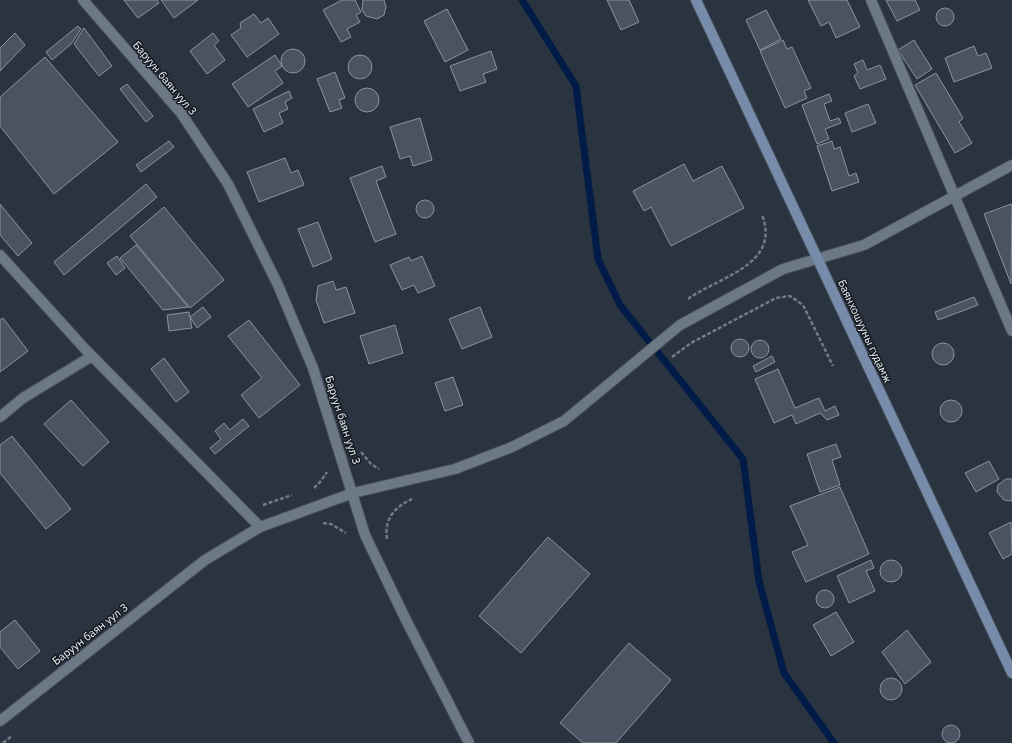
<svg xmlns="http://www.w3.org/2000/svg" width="1012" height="743" font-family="'IBM Plex Sans',sans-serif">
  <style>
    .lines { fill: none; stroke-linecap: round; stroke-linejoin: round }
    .stream { stroke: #001b47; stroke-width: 7 }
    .building { fill: #495361; stroke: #8994a3 }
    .street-casing { stroke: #464e59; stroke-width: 12 }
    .secondary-casing { stroke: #464e59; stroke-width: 12 }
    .path { stroke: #727a85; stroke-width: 2.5; stroke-dasharray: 4 2; stroke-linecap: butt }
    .street { stroke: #6d7887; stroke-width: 10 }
    .secondary { stroke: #778caa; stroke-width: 10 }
    .labels { text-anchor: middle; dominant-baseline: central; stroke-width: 3; stroke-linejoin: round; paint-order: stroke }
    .street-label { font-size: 11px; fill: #ecf3fb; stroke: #161a20 }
  </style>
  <rect width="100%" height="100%" fill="#2a3340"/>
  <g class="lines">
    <!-- stream -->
    <path class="stream" d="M522,0L576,86L598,259L620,305L743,459L759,581L784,673L834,743"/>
  </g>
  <!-- building -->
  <path class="building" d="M124,0H157L159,3L138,18Z
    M161,0H198L174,18Z
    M342,0H355L361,12L356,15L360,22L347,29L351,37L341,42L323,10Z
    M363,0H384L386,7L384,15L377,19L366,16L362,10Z
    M607,0H629L639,22L621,30Z
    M808,0H847L860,27L836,38L829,22L821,26Z
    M886,0H915L920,10L897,21Z
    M936 17a9 9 0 1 1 18 0a9 9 0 1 1-18 0Z
    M447,9L468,50L445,62L424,21Z
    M766,10L781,39L760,50L746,20Z
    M254,14L261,23L268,18L279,34L247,57L231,35L241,28L240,23Z
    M78,26L81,29L71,44L52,60L46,52Z
    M84,28L112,66L99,76L74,44Z
    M15,33L25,45L0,71V48Z
    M213,33L219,41L214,45L225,60L207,74L190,51Z
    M783,40L787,49L792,47L811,88L804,91L807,98L785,108L760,51Z
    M914,40L932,69L917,79L898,50Z
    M974,46L978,56L986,53L992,68L954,82L945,58Z
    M281 61a12 12 0 1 1 24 0a12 12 0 1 1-24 0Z
    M491,51L497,69L483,74L486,82L460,91L450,66Z
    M348 67a12 12 0 1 1 24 0a12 12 0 1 1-24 0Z
    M275,55L282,66L275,71L283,83L248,107L232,84Z
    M45,57L118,142L54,194L0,126V97Z
    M863,60L867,70L880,65L886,79L860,89L854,76L858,73L854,64Z
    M335,72L345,98L339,100L342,108L330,112L317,79Z
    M936,73L963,118L959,122L972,143L955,153L915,85Z
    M127,84L153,116L146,122L120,89Z
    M355 100a12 12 0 1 1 24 0a12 12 0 1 1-24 0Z
    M289,91L292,98L285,102L288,109L279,113L283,123L264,132L253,109Z
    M829,94L832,101L824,104L830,121L839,118L841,123L825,129L829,139L817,144L802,105Z
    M868,104L876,123L852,132L845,113Z
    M420,118L432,160L413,166L410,156L400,159L390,127Z
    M169,141L174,147L141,172L136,165Z
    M832,141L834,149L840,147L849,176L856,173L859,182L832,191L817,146Z
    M285,158L291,173L298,170L304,185L259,202L247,172Z
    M684,164L693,181L722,166L744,208L671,246L651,207L644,211L633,191Z
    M382,166L386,177L376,181L396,234L375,242L350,178Z
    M146,184L157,197L64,275L54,262Z
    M416 209a9 9 0 1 1 18 0a9 9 0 1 1-18 0Z
    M0,204L32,243L18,256L0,235Z
    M1011,204L1012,207L1011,284L984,214Z
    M164,207L224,280L190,308L130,236Z
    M318,222L332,259L313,267L298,229Z
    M136,245L188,307L163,310L120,258Z
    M117,256L125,268L116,275L107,263Z
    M422,256L435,286L418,293L414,285L402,290L390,265L409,257L411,261Z
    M333,281L336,290L346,287L355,313L324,323L316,300L318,286Z
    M974,297L978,305L938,320L935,312Z
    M203,307L211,317L197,328L190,317Z
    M480,307L492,337L462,349L449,319Z
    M189,312L192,328L169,331L167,315Z
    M3,318L28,351L0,372V320Z
    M249,320L300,385L259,418L241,395L262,378L228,336Z
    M395,325L403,353L369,364L360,336Z
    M731 348a9 9 0 1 1 18 0a9 9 0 1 1-18 0Z
    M751 349a9 9 0 1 1 18 0a9 9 0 1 1-18 0Z
    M932 354a11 11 0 1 1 22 0a11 11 0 1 1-22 0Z
    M772,356L775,362L756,372L753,366Z
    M164,358L189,392L176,402L151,369Z
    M778,369L795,408L819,398L825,411L835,406L839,415L827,420L820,413L796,424L792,415L774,423L755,379Z
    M453,377L463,405L445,411L435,383Z
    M71,400L109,442L83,466L44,424Z
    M940 411a11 11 0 1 1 22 0a11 11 0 1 1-22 0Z
    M243,419L249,426L215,454L210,448L221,439L215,431L224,423L230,430Z
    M12,436L71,509L46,529L0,473V445Z
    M836,444L841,457L832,460L840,485L820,492L807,454Z
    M989,461L999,479L976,492L965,473Z
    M1006,479H1012V501L1004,500L997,492L998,485Z
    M840,487L869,554L806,582L792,552L808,545L790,506Z
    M1011,522L1012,554L1003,559L989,533Z
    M548,537L590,574L521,653L479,616Z
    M880 571a11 11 0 1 1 22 0a11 11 0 1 1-22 0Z
    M871,560L874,568L866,571L875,591L849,603L837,576Z
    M816 599a9 9 0 1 1 18 0a9 9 0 1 1-18 0Z
    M836,612L854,642L831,656L813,625Z
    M15,620L40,651L18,669L0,647V632Z
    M907,630L931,662L905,684L882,652Z
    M629,643L671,680L616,743H583L560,723Z
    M880 689a11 11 0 1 1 22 0a11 11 0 1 1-22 0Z
    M942 734a9 9 0 1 1 18 0a9 9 0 1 1-18 0Z"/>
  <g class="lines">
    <!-- street casing -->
    <g class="street-casing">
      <path id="street" d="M83,0L181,113L228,184L278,285L313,368L365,535L406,620L469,743
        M871,0L1012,331
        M0,255L85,349L260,527
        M0,417L23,398L92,356
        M0,721L205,560L260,527L353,493L455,469L512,447L564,421L680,325L783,269L864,245L1012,165"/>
    </g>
    <!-- secondary casing -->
    <g class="secondary-casing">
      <path id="secondary" d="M696,0L1012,673"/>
    </g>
    <!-- path -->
    <path class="path" d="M688,299C720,276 781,265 762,215
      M672,357L691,343L776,298L790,296L803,305L833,366
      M361,452L371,464L379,469
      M314,488L320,482L327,472
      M263,505L292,495
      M323,523L331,524L346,533
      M387,539C384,518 395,507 412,499
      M3,743L12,736"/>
    <!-- street -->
    <use href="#street" class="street"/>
    <!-- secondary -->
    <use href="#secondary" class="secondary"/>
  </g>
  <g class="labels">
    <!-- street labels -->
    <g class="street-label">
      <text transform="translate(165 78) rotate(50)">Баруун баян уул 3</text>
      <text transform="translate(865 331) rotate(65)">Баянхошууны гудамж</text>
      <text transform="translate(343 420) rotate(72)">Баруун баян уул 3</text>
      <text transform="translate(90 634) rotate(-38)">Баруун баян уул 3</text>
    </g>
  </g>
</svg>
